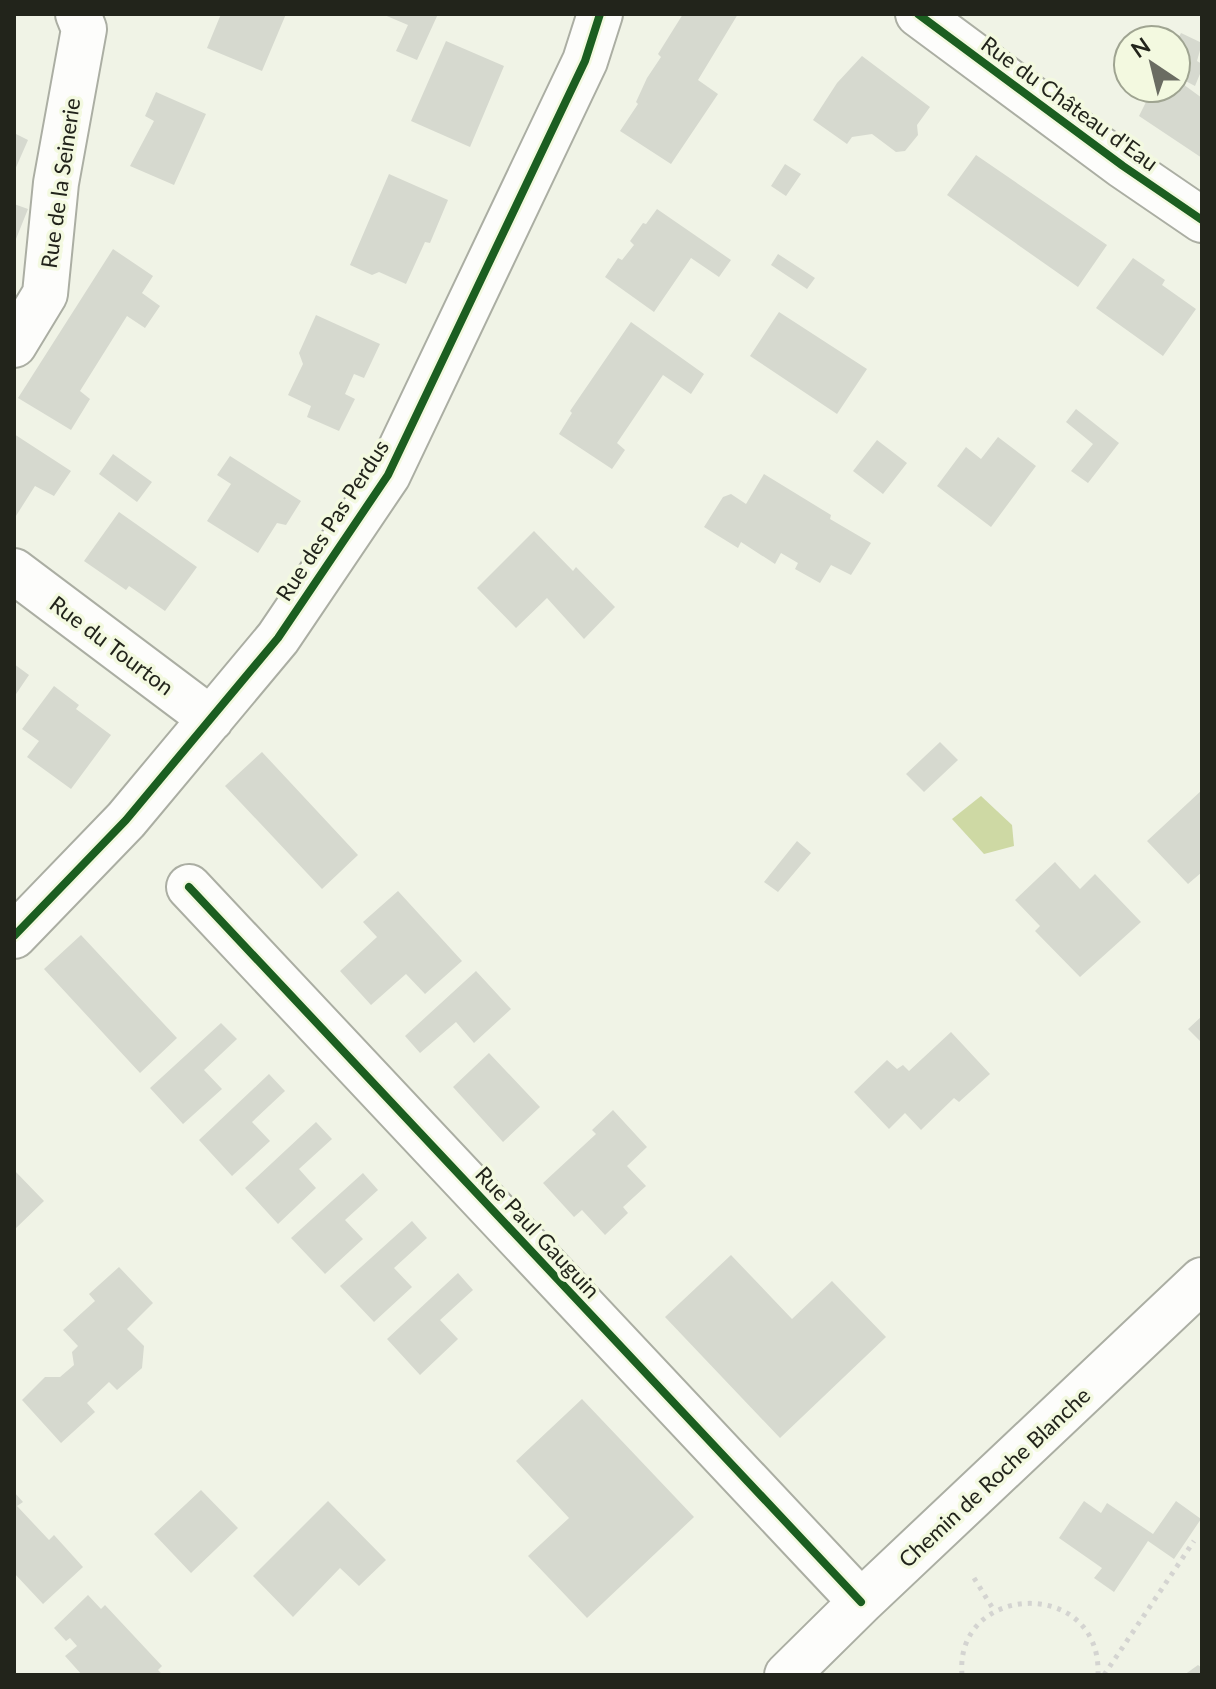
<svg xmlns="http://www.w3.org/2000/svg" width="1216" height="1689" font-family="Lato,sans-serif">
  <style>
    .water { fill: #ced9a4 }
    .building { fill: #d6d9cf }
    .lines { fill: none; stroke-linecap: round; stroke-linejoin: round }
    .minor-casing { stroke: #abaea3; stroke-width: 48 }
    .path { stroke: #d4d4d1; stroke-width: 5; stroke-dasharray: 4 6; stroke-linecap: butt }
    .minor { stroke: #fdfdfb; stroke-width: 44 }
    .cycleway-casing { stroke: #f3f9e0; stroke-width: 13 }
    .cycleway { stroke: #1b5e20; stroke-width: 8 }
    .labels { text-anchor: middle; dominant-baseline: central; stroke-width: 7; stroke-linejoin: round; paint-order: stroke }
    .street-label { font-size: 22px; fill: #22241b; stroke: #f3f9e0 }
  </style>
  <rect width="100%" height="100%" fill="#f0f3e6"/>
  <!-- water -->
  <path class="water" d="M981,796L1012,825L1014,846L984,854L952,819Z"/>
  <!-- building -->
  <path class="building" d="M221,14H286L262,71L207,48Z
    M382,14H438L417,60L396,51L408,25Z
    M683,14H738L698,80L718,94L671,164L620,131L638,104L636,102L647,78L661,57L658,54Z
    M1181,33L1202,43L1197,61L1202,64V69L1195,86L1176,76V43Z
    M446,41L504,66L470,147L411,121Z
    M862,56L930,107L917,125L918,135L905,151L896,152L872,134L852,137L847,144L813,120L837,83Z
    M1176,79L1202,98V158L1139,116L1153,88H1176Z
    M156,92L206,114L174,185L130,166L154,121L145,116Z
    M14,133L28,140L14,172Z
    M976,155L1107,245L1078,287L947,195Z
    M785,164L801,174L786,196L771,186Z
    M389,174L448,200L430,243L425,242L406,284L379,272L372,275L350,265Z
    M14,204L28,209L14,244Z
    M657,209L731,260L719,277L691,258L654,312L605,277L618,258L622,260L634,245L630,241L643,223L646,224Z
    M113,249L153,276L142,293L160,306L145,328L127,316L80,391L90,399L71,430L18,398Z
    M778,254L815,278L807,289L771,265Z
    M1133,258L1165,280L1162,285L1196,309L1163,356L1096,308Z
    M779,312L867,369L837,414L750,356Z
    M316,315L380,344L364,378L354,374L345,394L355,399L339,431L307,417L311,406L288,395L303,364L299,353Z
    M631,322L704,374L691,394L663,375L617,443L625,450L612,469L559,434L572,413L570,411Z
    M1076,409L1119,443L1088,483L1071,471L1093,444L1066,422Z
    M14,434L71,471L54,496L35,486L14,519Z
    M998,437L1036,466L991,527L937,486L966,447L981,459Z
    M877,440L907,463L883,494L853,471Z
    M113,454L152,482L137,502L99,474Z
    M230,456L301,501L286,525L277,523L258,553L207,521L231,484L217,475Z
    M764,474L831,515L830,519L871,543L851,575L831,565L820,583L795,569L798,563L781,553L775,564L741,542L738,548L704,527L723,497L731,494L746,504Z
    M119,512L197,567L165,611L129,586L126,590L84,561Z
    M534,531L573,571L576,567L615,607L584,639L547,598L516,628L477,588Z
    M14,664L29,675L14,697Z
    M54,686L79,705L76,709L111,735L71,789L27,757L39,741L22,729Z
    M940,742L958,760L924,792L906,774Z
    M262,752L358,855L322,889L225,786Z
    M1202,790V872L1188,884L1147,841Z
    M797,841L811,853L778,892L764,882Z
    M1055,862L1080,889L1095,874L1141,922L1080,977L1035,931L1040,926L1015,900Z
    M398,891L462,961L425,994L406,974L371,1005L340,971L377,937L363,922Z
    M81,935L177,1038L140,1073L44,969Z
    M476,971L511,1009L474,1043L456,1022L420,1053L405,1036Z
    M1202,1016V1043L1188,1029Z
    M221,1023L237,1039L204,1070L222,1089L183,1124L150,1088Z
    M951,1032L990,1074L959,1102L954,1098L921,1130L905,1113L889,1129L854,1092L887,1060L897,1069L903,1065L909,1071Z
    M489,1053L540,1107L503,1142L453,1087Z
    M269,1074L285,1091L252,1122L270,1141L232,1176L199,1140Z
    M613,1110L647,1147L627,1166L646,1186L623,1207L628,1213L605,1235L582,1210L574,1217L543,1183L596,1134L592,1130Z
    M316,1122L332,1139L299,1169L316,1188L278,1224L245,1188Z
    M14,1170L44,1201L14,1230Z
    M363,1173L378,1190L345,1220L363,1239L325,1274L291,1238Z
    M412,1221L427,1238L394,1268L412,1287L374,1322L340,1286Z
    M731,1255L792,1319L832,1281L886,1337L780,1438L665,1317Z
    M119,1267L153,1303L127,1329L144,1346L142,1368L117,1390L109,1382L87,1403L95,1412L61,1443L22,1400L45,1377H60L74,1365L72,1352L78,1346L63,1330L95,1301L89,1294Z
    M458,1273L473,1290L440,1320L458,1339L420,1375L387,1339Z
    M582,1399L694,1517L587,1618L528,1556L569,1518L516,1461Z
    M201,1490L238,1528L191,1573L154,1534Z
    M14,1492L23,1502L17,1506L49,1540L54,1535L83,1567L43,1604L14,1573Z
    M328,1501L386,1560L359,1586L340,1568L293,1617L253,1576Z
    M1084,1501L1101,1513L1107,1503L1153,1534L1176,1501L1201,1519L1174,1559L1148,1541L1114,1592L1094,1578L1102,1568L1059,1538Z
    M88,1595L101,1609L105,1605L162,1666L158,1670L163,1675H82L65,1656L77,1646L70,1638L66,1641L54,1628Z
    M1198,1665L1202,1668V1675H1184Z"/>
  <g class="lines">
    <!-- minor casing -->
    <g class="minor-casing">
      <path id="minor" d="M918,14L1123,166L1202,220
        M14,345L45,294L56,183L84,29L78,14
        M14,571L211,719
        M189,887L861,1602
        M14,936L126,820L278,638L388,475L585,61L600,14
        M787,1675L861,1602L1202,1280"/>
    </g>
    <!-- path -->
    <path class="path" d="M974,1578L995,1612
      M962,1675C954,1582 1102,1577 1098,1675
      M1104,1675L1194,1541"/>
    <!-- minor -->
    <use href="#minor" class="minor"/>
    <!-- cycleway casing -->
    <g class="cycleway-casing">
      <path id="cycleway" d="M918,14L1123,166L1202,220
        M189,887L861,1602
        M14,936L126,820L278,638L388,475L585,61L600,14"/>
    </g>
    <!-- cycleway -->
    <use href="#cycleway" class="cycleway"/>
  </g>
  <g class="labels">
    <!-- street labels -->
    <g class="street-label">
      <text transform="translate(1070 103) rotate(36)">Rue du Château d'Eau</text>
      <text transform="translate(60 183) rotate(-82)">Rue de la Seinerie</text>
      <text transform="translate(332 520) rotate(-57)">Rue des Pas Perdus</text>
      <text transform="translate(112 645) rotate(37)">Rue du Tourton</text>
      <text transform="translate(538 1232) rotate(47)">Rue Paul Gauguin</text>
      <text transform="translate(994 1477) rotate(-43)">Chemin de Roche Blanche</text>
    </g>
  </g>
  <!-- border -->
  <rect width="1216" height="1689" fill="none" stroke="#22241b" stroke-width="32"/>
  <!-- north arrow -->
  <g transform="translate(1152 64) rotate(325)"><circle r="38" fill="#f3f9e0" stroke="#9fa491" stroke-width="2"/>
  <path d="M0-6L14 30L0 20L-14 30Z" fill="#6a6c62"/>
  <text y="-12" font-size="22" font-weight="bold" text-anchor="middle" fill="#22241b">N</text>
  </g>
</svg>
